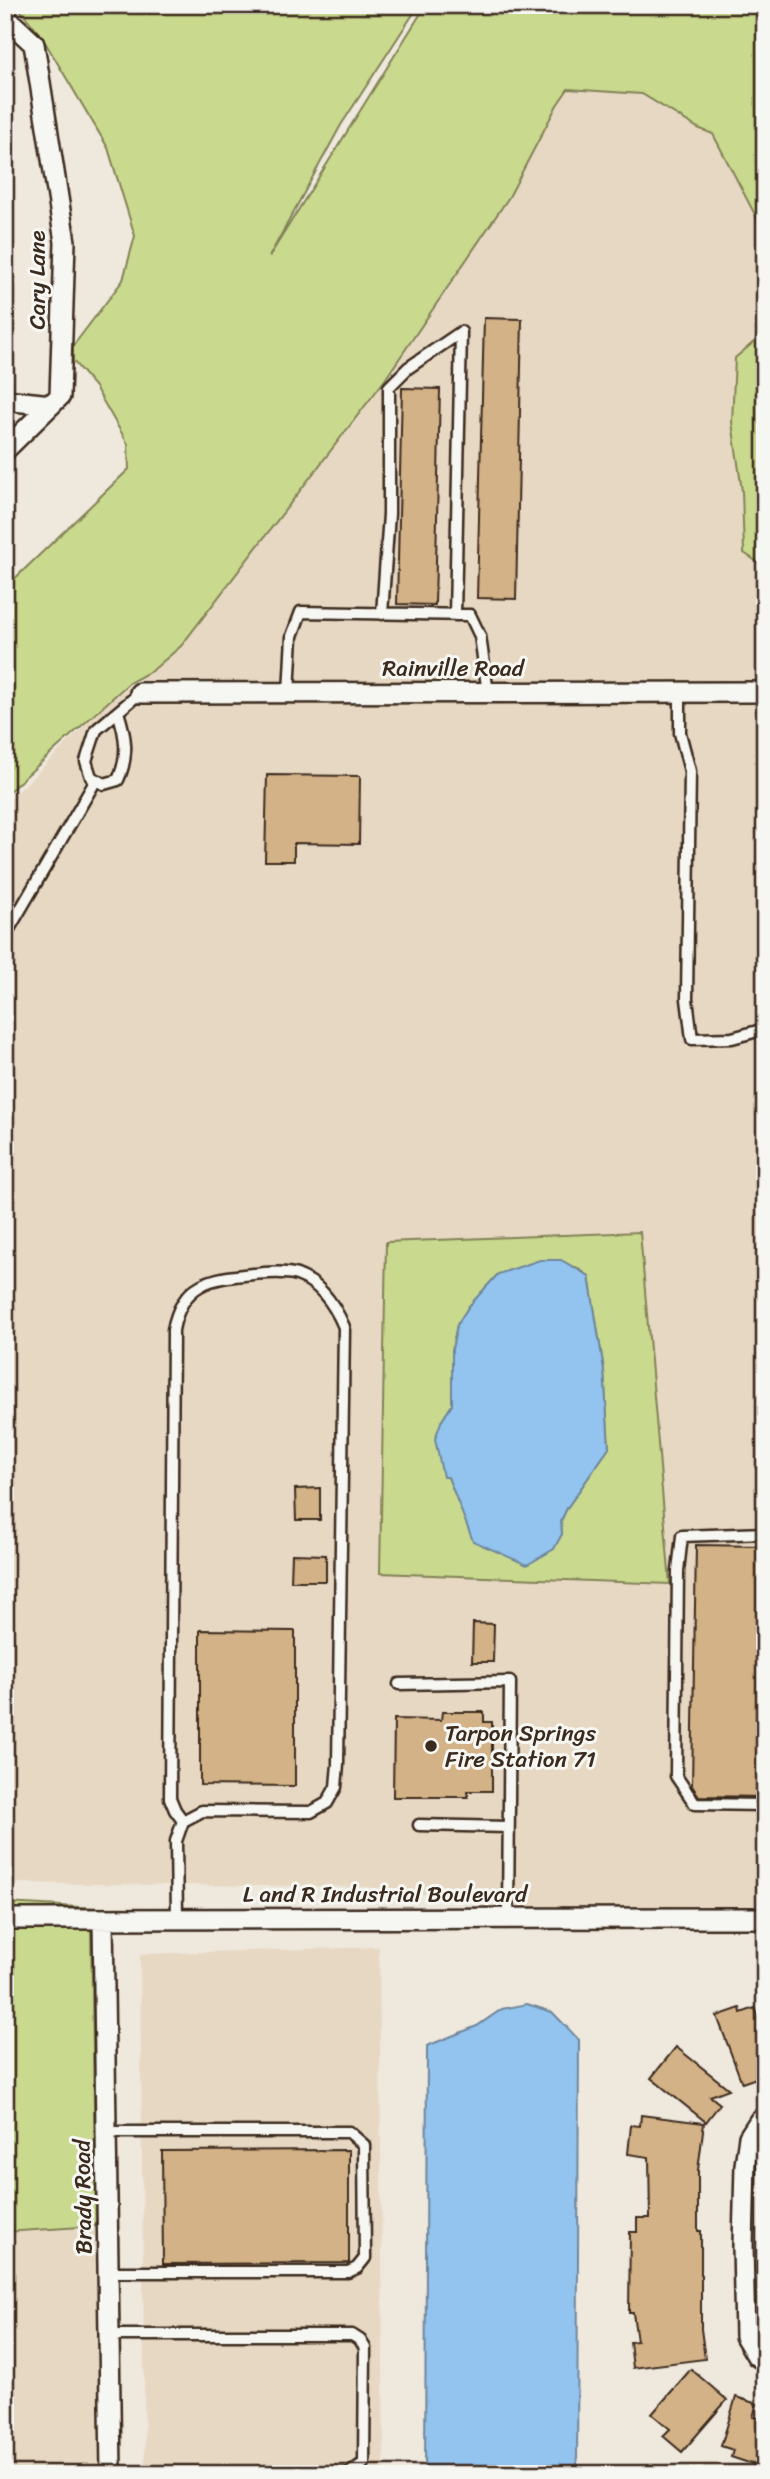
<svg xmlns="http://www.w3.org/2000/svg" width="770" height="2479" font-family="Sriracha,sans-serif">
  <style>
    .built { fill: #e7d8c3; fill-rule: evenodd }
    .green { fill: #c9da8f; stroke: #828256; stroke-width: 2; fill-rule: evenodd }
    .water { fill: #92c4ef; stroke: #6f869b; stroke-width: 2 }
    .building { fill: #d4b287; stroke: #3b2a1e; stroke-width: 2 }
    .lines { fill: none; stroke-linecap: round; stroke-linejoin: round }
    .lane-casing { stroke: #3b2a1e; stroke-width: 15 }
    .street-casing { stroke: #3b2a1e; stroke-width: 24 }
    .lane { stroke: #f6f6f2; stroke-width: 10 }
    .street { stroke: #f6f6f2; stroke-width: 19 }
    .poi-dot { fill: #3b2a1e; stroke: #f6f6f2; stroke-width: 2.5 }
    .labels { text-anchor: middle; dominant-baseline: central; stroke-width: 6; stroke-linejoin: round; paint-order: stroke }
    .street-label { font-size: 23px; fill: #3b2a1e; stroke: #f6f6f2 }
    .poi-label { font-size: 23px; fill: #3b2a1e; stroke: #f6f6f2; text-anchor: start }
  </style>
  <rect width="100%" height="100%" fill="#efe8dd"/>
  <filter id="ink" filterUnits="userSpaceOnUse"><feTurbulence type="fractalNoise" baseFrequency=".0143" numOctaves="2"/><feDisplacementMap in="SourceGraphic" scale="14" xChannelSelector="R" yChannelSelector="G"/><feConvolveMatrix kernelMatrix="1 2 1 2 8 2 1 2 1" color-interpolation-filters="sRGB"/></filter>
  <g filter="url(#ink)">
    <!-- built -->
    <path class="built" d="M568,89L642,94L698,128L714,134L763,230L765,245V322L755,341L735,358L744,553L765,567V681L750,682V702H765V1908H538L365,1887L5,1883V805L106,704L181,646L384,381ZM640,1232L670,1584L380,1573Z
      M379,1947L384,2474H145L140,1954Z
      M96,2226L99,2474H5V2232Z"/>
    <!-- green -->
    <path class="green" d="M16,5H419L341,125L269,257L426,5H765V245L763,230L713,134L698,128L642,94L568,89L557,105L509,197L384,381L181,646L153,670L129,683L5,795V588L129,469L128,444L95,387L73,361V346L123,280L135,236L108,148L42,37Z
      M765,322V567L744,553L742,491L732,422L735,358L755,341Z
      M640,1232L670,1584L380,1573L386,1242ZM576,1267L589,1276L604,1370L609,1448L567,1508L561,1521L562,1534L474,1541L448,1477L441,1422L452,1405V1349L457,1325L469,1306L498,1274Z
      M5,1903L99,1908H5Z
      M5,1929H91L96,2226L5,2232Z"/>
    <!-- water -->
    <path class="water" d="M540,1260H561L589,1276L604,1370L609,1448L567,1508L561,1521L562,1534L554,1549L527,1565L473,1541L448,1477H443L435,1439L441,1422L452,1405V1349L457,1325L469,1306L498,1274Z
      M527,2004L552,2012L579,2040L577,2474H425L427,2046L477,2026L502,2009Z"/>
    <!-- building -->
    <path class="building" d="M484,318L522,319L516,599L477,598Z
      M402,388L440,389L435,605L397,604Z
      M267,775L360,776L359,844L294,843V861H265Z
      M320,1488V1520H296L295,1489Z
      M696,1545L765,1546V1797L699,1796L692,1786Z
      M292,1554L326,1555V1581H291Z
      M473,1623L494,1624L493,1662H472Z
      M200,1630L295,1631V1786L200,1785Z
      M442,1712H484V1722H492V1791H468V1797H393L394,1719L441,1720Z
      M740,2008L741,2013L755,2008L765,2032V2075L742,2083L717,2016Z
      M676,2047L729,2089L710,2096L720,2104L706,2122L651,2078Z
      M641,2115L704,2123L698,2170V2231H701V2329L705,2359L633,2368L630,2342L637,2341L633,2313H629L630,2232H637V2218H650L649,2157L628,2154L631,2125L640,2126Z
      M349,2150V2263L163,2264L162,2151Z
      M691,2369L727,2400L682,2452L663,2436L670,2429L652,2414Z
      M736,2397L757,2404L753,2417L765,2420V2434L755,2465L731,2457L733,2450L721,2446Z"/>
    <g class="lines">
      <!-- lane casing -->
      <g class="lane-casing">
        <path id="lane" d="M382,614L389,514V387L408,368L461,332L455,615
          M680,692V733L690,771L687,999L692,1039L732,1038L765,1029
          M289,693L292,636L301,612L470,615L480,636L488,693
          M118,712C126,736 129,756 118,780L104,784L91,777L86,761L96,730L140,693
          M5,936L96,780
          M765,1533L682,1536L678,1571L676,1776L695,1804L765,1805
          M399,1684L510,1682L508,1918
          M419,1825L508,1827
          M177,1918L176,1841L183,1821L202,1811L311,1812L327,1803L336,1787L338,1764L344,1327C335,1306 320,1283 297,1275C284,1271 267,1273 253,1274C211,1278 182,1282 173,1330L170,1798L175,1810L183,1821
          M106,2132H349L364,2145L365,2258L357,2268L348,2272H108
          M109,2335H352L360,2340L365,2348L364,2463L348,2474L111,2473"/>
      </g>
      <!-- street casing -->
      <g class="street-casing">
        <path id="street" d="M5,17L34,44L65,242L60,396L5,450
          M5,400L51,405
          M140,693L765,692
          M5,1919L765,1918
          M103,1919L111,2474
          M765,2117L760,2120L749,2137L745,2165L743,2246L745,2336L757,2356L765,2361"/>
      </g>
      <!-- lane -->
      <use href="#lane" class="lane"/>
      <!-- street -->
      <use href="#street" class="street"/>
    </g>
  </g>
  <!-- markers -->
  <circle class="poi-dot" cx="431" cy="1746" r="7"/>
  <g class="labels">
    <!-- street labels -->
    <g class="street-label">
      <text transform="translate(37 280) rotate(-90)">Cary Lane</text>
      <text x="453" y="668">Rainville Road</text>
      <text x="385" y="1894">L and R Industrial Boulevard</text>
      <text transform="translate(83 2197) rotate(-91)">Brady Road</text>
    </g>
    <!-- poi labels -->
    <g class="poi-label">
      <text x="445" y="1733">Tarpon Springs<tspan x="445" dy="26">Fire Station 71</tspan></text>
    </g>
  </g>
  <!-- margin -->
  <rect width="770" height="2479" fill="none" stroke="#f6f6f2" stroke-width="28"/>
  <rect x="14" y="14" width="742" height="2451" fill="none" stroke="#3b2a1e" stroke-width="2.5" filter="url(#ink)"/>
</svg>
